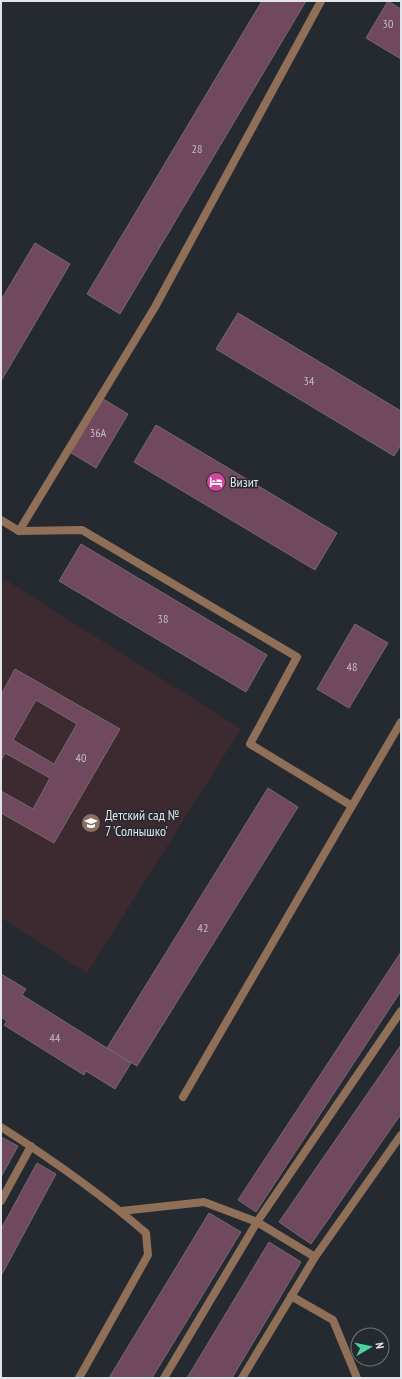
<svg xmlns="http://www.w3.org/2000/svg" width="402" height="1379" font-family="'PT Sans Narrow',sans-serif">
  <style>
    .education { fill: #3d2a31 }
    .building { fill: #70495e; stroke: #746a6e; fill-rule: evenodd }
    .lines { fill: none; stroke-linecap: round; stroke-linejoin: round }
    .lane { stroke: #8f6f57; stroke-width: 8 }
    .street { stroke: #8f6f57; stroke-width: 8 }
    .labels { text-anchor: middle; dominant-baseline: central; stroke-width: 3; stroke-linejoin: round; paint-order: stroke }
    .number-label { font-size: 12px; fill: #c5bcc6 }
    .poi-label { font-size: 14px; fill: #e1e3e8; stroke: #252930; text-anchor: start }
  </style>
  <rect width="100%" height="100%" fill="#252930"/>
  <!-- education -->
  <path class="education" d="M1,577L241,729L87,973L1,918Z"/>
  <!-- building -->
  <path class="building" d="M262,1H306L120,314L87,294Z
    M388,1L401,9V59L366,38Z
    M35,243L70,264L1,381V300Z
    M238,313L401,411V445L394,456L216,349Z
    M100,397L128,414L96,468L68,451Z
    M156,425L337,533L315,570L134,462Z
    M81,544L267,655L246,692L59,581Z
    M355,624L388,643L349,708L317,689Z
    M15,669L120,729L54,843L1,813V791L33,809L50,778L5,753L1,761V695ZM36,700L77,724L54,764L13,740Z
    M268,788L298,807L137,1066L107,1048Z
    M401,952V991L256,1212L238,1200Z
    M1,974L26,989L22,995L131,1063L115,1089L86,1071L84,1075L4,1025L7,1021L1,1017Z
    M401,1045V1114L311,1244L279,1222Z
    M1,1137L18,1146L1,1177Z
    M37,1163L56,1174L1,1276V1229Z
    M209,1213L241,1232L152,1378H109Z
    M269,1242L301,1262L232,1378H187Z"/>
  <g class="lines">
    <!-- lane -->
    <path class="lane" d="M19,531L82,530L297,657L250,744L352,806L401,722
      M183,1097L352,806
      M1,1127C51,1159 101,1194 146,1233L148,1255L79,1378
      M1,1201L31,1146
      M121,1211L204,1202L257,1222L315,1257
      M291,1296L333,1320L357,1378
      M164,1378L257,1222L401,1011
      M242,1378L315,1257L401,1135"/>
    <!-- street -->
    <path class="street" d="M1,520L19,531L155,307L321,1"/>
  </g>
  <!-- icons -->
  <defs>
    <g id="hotel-disc" transform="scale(1)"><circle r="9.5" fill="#d1479c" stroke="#252930"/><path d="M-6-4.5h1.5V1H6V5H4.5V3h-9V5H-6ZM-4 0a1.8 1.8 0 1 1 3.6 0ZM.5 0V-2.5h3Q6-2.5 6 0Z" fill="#fff"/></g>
    <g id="school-disc" transform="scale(1)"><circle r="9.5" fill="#8d6e63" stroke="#252930"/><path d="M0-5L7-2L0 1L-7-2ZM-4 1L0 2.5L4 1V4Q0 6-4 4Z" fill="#fff"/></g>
  </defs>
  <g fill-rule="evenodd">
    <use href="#hotel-disc" x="216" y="482"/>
    <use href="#school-disc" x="91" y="823"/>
  </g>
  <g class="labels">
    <!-- number labels -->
    <g class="number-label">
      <text x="388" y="23">30</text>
      <text x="197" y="148">28</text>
      <text x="309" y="380">34</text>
      <text x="98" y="432">36А</text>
      <text x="163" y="618">38</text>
      <text x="352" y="666">48</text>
      <text x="81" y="757">40</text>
      <text x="203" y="927">42</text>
      <text x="55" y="1037">44</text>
    </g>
    <!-- poi labels -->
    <g class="poi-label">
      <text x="230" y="482">Визит</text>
      <text x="105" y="815">Детский сад №<tspan x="105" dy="16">7 'Солнышко'</tspan></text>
    </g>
  </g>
  <!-- border -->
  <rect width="402" height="1379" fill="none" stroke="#e1e3e8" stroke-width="4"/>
  <!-- north arrow -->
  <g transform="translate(370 1347) rotate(81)"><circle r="19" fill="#252930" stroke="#70737a"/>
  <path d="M0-3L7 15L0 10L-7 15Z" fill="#49d49d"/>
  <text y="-6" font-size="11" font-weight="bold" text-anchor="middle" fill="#e1e3e8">N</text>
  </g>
</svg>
